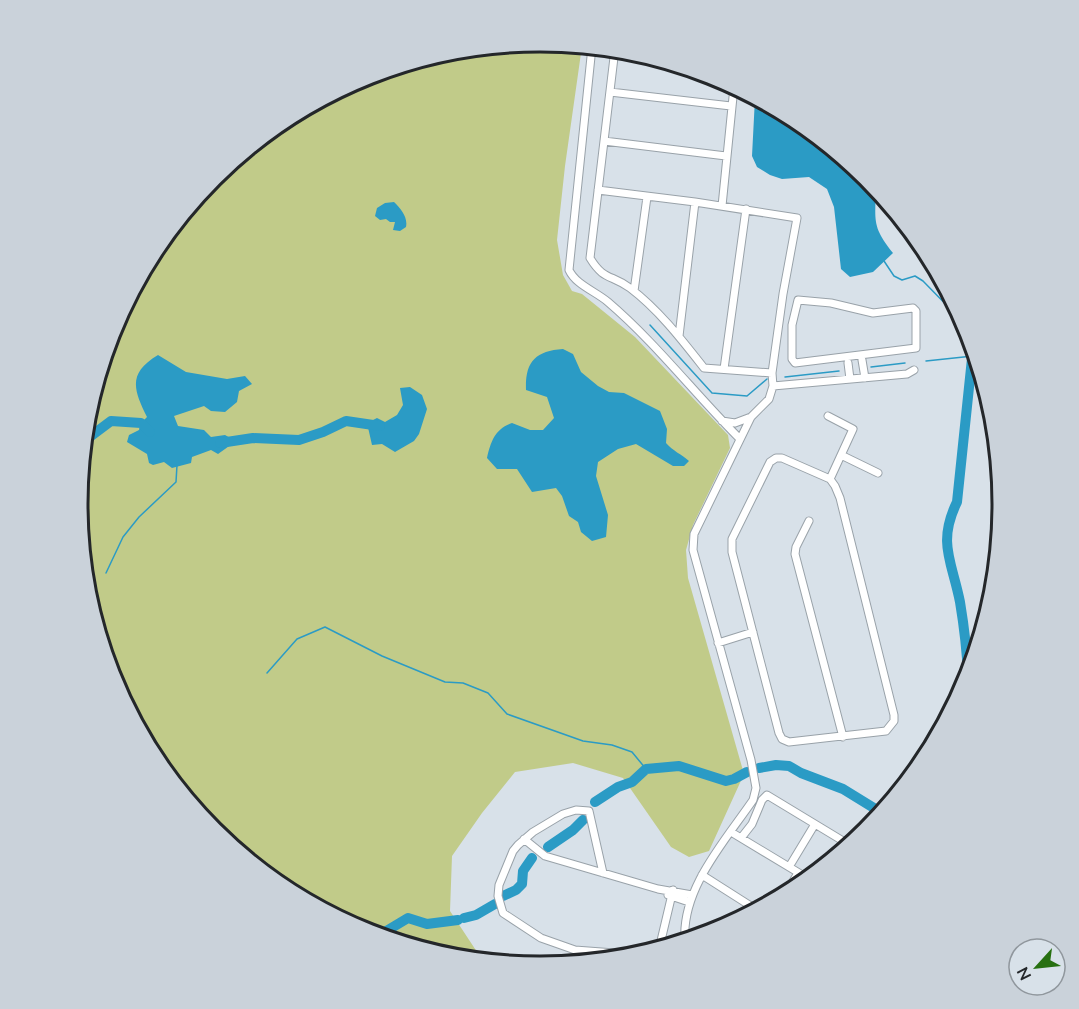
<svg xmlns="http://www.w3.org/2000/svg" width="1079" height="1009" font-family="Mulish,sans-serif">
  <style>
    .green { fill: #c1cb89 }
    .water { fill: #2b9bc5 }
    .lines { fill: none; stroke-linecap: round; stroke-linejoin: round }
    .stream { stroke: #2b9bc5; stroke-width: 1.5 }
    .river { stroke: #2b9bc5; stroke-width: 10 }
    .street-casing { stroke: #99a2a9; stroke-width: 9 }
    .street { stroke: #fff; stroke-width: 7 }
    .rim { fill: none; stroke: #24272a; stroke-width: 3 }
  </style>
  <rect width="100%" height="100%" fill="#d8e1e9"/>
  <!-- green -->
  <path class="green" d="M540,42L582,46L565,166L557,240L563,275L572,291L582,294L635,337L728,435L730,448L693,525L686,550L688,578L744,774L709,851L689,857L671,847L623,778L573,763L515,772L482,813L452,856L450,911L481,958L490,962L449,958L362,932L282,889L212,831L155,761L112,681L86,594L77,504L86,414L112,327L155,247L213,177L283,120L363,77L450,51Z"/>
  <!-- water -->
  <path class="water" d="M755,98L797,120L867,178L876,189C875,221 872,227 893,253L873,272L850,277L841,269L834,207L827,189L809,177L782,179L770,175L757,167L752,156Z
    M394,202C401,209 408,217 406,227L400,231L393,230L395,222H390L386,219L380,220L375,216L377,208L385,203Z
    M563,349L573,354L581,372L598,386L609,392L624,393L660,411L667,429L666,443C673,451 681,454 689,461L684,466H673L636,444L618,449L598,462L596,476L608,515L606,537L592,541L581,532L578,522L569,516L562,496L556,488L532,492L517,469H497L487,458C491,441 495,429 512,423L530,430H543L554,418L547,397L526,390C525,362 535,351 563,349Z
    M158,355L186,372L227,379L245,376L252,384L239,391L237,402L225,412L211,411L204,406L174,416L178,426L204,430L211,437L225,435L234,440L232,444L218,454L211,450L192,457L191,463L172,468L164,462L153,465L149,463L147,454L127,442L129,435L139,430L141,423L147,417C133,389 128,373 158,355Z
    M410,387L422,395L427,409L419,434L414,441L395,452L382,444L372,445L367,423L377,418L385,422L397,415L403,405L400,388Z"/>
  <g class="lines">
    <!-- stream -->
    <path class="stream" d="M884,261L894,276L902,280L915,276L923,281L964,323
      M650,325L712,393L747,396L767,379
      M926,361L973,356
      M871,367L905,363
      M785,377L839,371
      M106,573L123,537L139,517L176,482L177,465
      M267,673L297,639L325,627L382,656L445,682L463,683L488,693L507,714L583,741L612,745L632,752L646,769"/>
    <!-- river -->
    <path class="river" d="M83,442L111,421L141,423L150,432
      M220,443L253,438L299,440L323,432L346,421L380,426
      M968,676C967,651 964,626 960,602C952,561 937,543 957,502L973,349
      M759,768L776,765L789,766L801,773L843,789L882,813
      M595,802L618,787L632,782L646,769L679,766L726,781L734,779L747,772
      M548,847L573,830L583,820
      M503,896L516,890L522,884L523,871L532,858
      M464,918L476,915L495,904
      M378,936L408,918L427,924L458,920"/>
    <!-- street casing -->
    <g class="street-casing">
      <path id="street" d="M592,47L569,270C576,285 595,291 608,302C656,343 695,394 740,439
        M615,49L590,258C604,281 611,274 630,288C659,310 682,340 704,368L772,373
        M610,92L731,106
        M604,141L726,156
        M598,190L695,202L797,218L783,294L772,373L773,386L769,399L751,417L694,534L693,550L751,760L756,788L753,800C725,841 681,889 685,941
        M722,206L734,87
        M634,291L647,197
        M798,300L831,303L873,313L913,308L916,311V348L795,363L792,359V325Z
        M679,336L695,202
        M862,360L865,378
        M848,363L850,379
        M724,369L746,209
        M773,386L907,374L914,370
        M828,416L853,429L830,479
        M722,421L735,423L751,417
        M841,455L878,473
        M776,458H782L830,479L835,486L840,498L894,715V721L886,731L789,742L782,739L779,733L732,552V539L770,462Z
        M809,521L796,547L795,554L843,737
        M718,643L753,632
        M731,832L809,879
        M741,838L752,824L762,800L767,795L843,841L847,848
        M524,839L545,856L658,889L692,895
        M789,867L815,824
        M603,873L589,811L576,810L563,814L533,832L518,845L513,851L499,885L498,896L503,913L541,938L575,950L641,955
        M702,875L757,910
        M668,895L689,902
        M784,896L798,873
        M659,949L673,890"/>
    </g>
    <!-- street -->
    <use href="#street" class="street"/>
  </g>
  <!-- crop -->
  <path d="M0 0H1079V1009H0ZM88 504a452 452 0 1 1 904 0a452 452 0 1 1-904 0Z" fill="#cad2da" fill-rule="evenodd"/>
  <path class="rim" d="M88 504a452 452 0 1 1 904 0a452 452 0 1 1-904 0Z"/>
  <!-- north arrow -->
  <g transform="translate(1037 967) rotate(243)"><circle r="28" fill="#d8e1e9" stroke="#90979d" stroke-width="1.5"/>
  <path d="M0-4.5L10 22L0 15L-10 22Z" fill="#277011"/>
  <text y="-9" font-size="16" font-weight="bold" text-anchor="middle" fill="#24272a">N</text>
  </g>
</svg>
